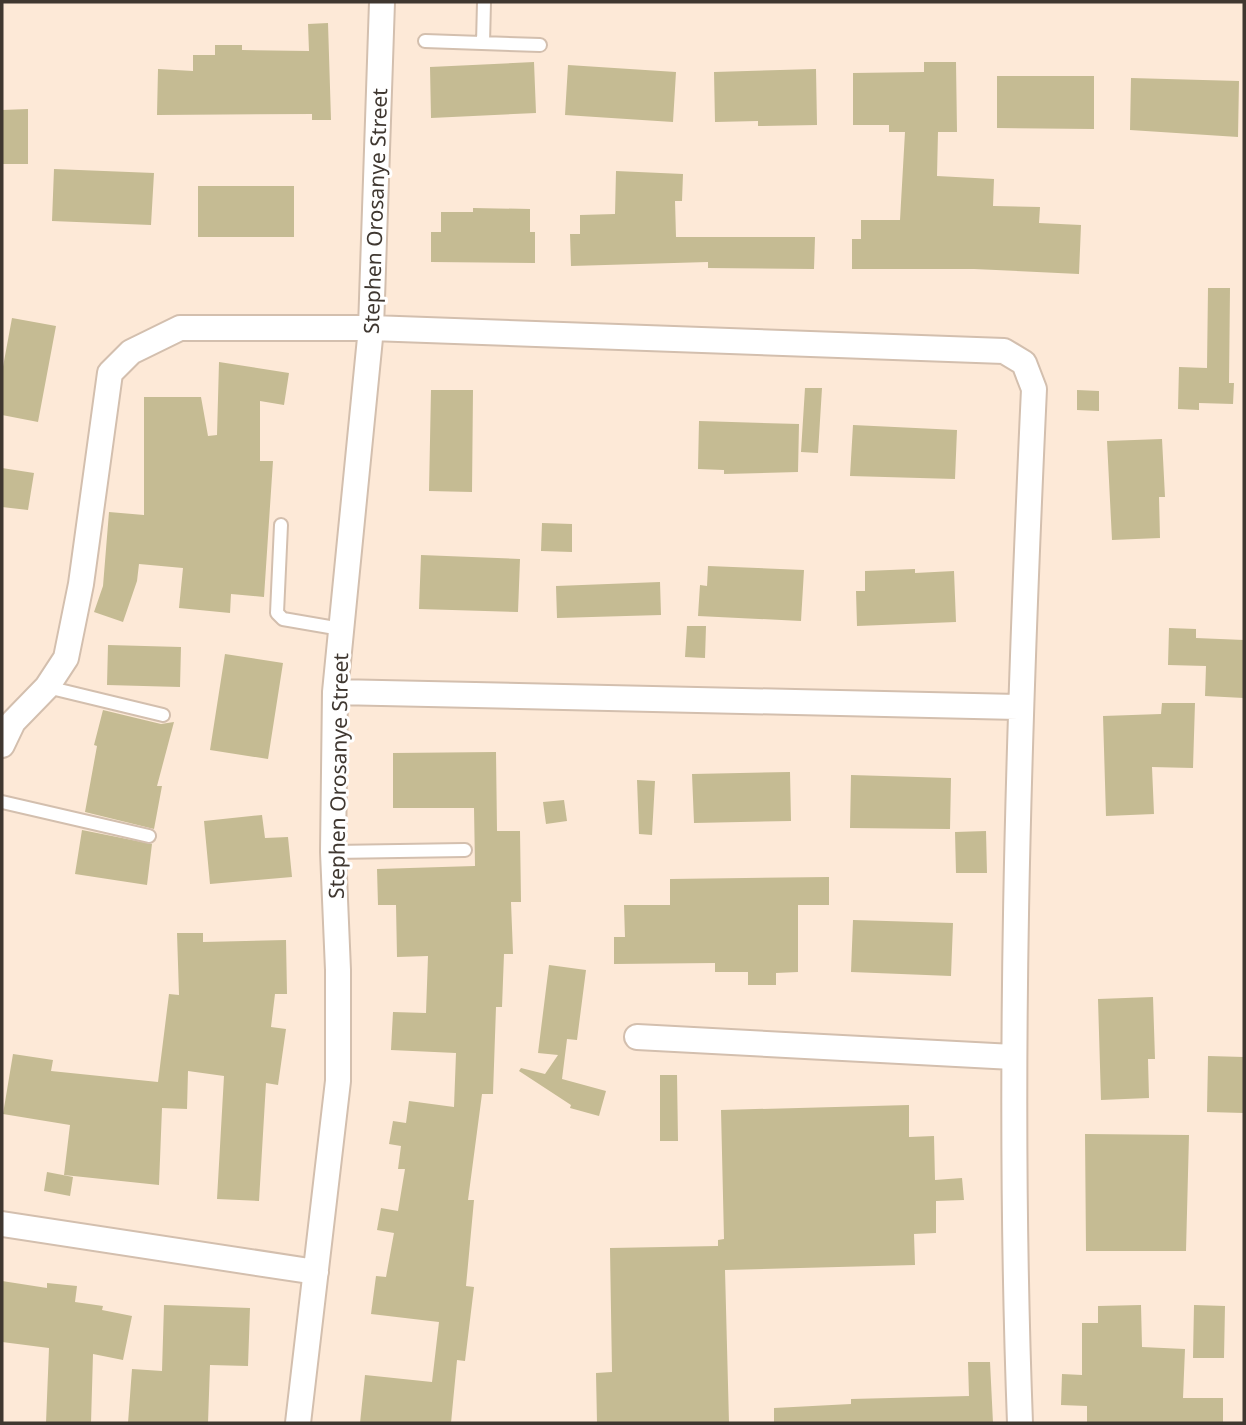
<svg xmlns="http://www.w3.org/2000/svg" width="1246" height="1425" font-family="'Noto Sans',sans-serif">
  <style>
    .building { fill: #c5bb93 }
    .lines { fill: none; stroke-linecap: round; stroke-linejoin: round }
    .service-casing { stroke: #d3bfae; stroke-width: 16 }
    .minor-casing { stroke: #d3bfae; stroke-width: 28 }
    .service { stroke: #fff; stroke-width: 12 }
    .minor { stroke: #fff; stroke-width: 24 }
    .labels { text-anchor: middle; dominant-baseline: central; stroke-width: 6; stroke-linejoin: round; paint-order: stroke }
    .street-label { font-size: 21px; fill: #3f3730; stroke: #fff }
  </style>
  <rect width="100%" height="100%" fill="#fde9d7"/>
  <!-- building -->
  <path class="building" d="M328,23L331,120H312V114L157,115L158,69L193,71V55H215V45H242V50L309,51L308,24Z
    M534,62L536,113L431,118L430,67Z
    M924,62H956L957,132H938L937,176L994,179L993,206L1040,207L1039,223L1081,225L1079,274L974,269H852V239H861V220H900L905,132H889V125H853V73L924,72Z
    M568,65L676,72L673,122L565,115Z
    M816,69L817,125L758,126V121L715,122L714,72Z
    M997,76H1094V129L997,128Z
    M1131,78L1239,81L1238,137L1130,130Z
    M28,109V164H2V110Z
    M54,169L154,173L151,225L52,221Z
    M616,171L683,174L682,201H675L676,237H815L814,269L708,268V262L571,266L570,234H580V215L615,214Z
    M198,186H294V237H198Z
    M473,208L530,209V232H535V263L431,262V232H441V212H473Z
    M1208,288H1230L1229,383H1234L1233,404L1199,403V410L1178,409L1179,367L1207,368Z
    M12,318L56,326L38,422L2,415V372Z
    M219,362L289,373L284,405L260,401V461H273L264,597L231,594L230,613L179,608L183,568L139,564L137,581L123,622L94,612L103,586L109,512L144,515V397H201L208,436L217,435Z
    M805,388H822L818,453L801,452Z
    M431,390H473L472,492L429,491Z
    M1077,390L1099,391V411L1077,410Z
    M699,421L799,424L798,472L724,474V470L698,469Z
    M853,425L957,430L955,479L850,476Z
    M1162,439L1165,497H1159L1160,538L1112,540L1107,441Z
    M2,468L34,473L28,510L2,507Z
    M542,523L572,524V552L541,551Z
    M421,555L520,559L518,612L419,609Z
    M708,566L804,570L801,621L698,616L700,585L707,586Z
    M915,569V573L954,571L956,622L857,626L856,591H865V571Z
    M660,582L661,615L557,618L556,586Z
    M687,626H706L705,658L685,657Z
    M1169,628L1196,629V638L1244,640V698L1205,696L1206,666L1168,665Z
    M108,645L181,647L180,687L107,685Z
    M225,654L283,663L268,759L210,750Z
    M1162,703H1195L1193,768L1152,767L1154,814L1106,816L1103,716L1161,714Z
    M103,710L161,724L174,722L157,786H162L154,829L85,812L97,746L94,745Z
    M496,752L497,831H520L521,902H511L513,954H504L502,1007H496L493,1094H482L468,1200H474L466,1286L474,1287L465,1361L457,1360L451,1423H360L365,1375L432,1382L439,1322L371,1314L376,1276L386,1277L394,1233L377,1230L381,1208L398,1211L405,1169H398L401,1146L389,1144L393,1121L406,1123L409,1101L454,1107L456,1053L391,1050L393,1012L426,1013L428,956L397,957L396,905H378L377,869L475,866L474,808H393V753Z
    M790,772L791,821L694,823L692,774Z
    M851,775L951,778L950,829L850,828Z
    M637,780L655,781L652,835L639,834Z
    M564,800L567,821L546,824L543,802Z
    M262,815L265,838L288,837L292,877L210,884L204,821Z
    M82,830L152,844L147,885L75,874Z
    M986,831L987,873H956L955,832Z
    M829,877V905H798V972L776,973V985H748V972H715V963L614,964V937H625L624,905H670V879Z
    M853,920L953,923L951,976L851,972Z
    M177,933H203V942L286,940L287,994H275L271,1027L286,1029L278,1085L266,1083L259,1201L217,1199L224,1076L188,1071L187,1109L162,1108L159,1185L64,1175L70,1125L3,1114L13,1054L53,1060L51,1071L158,1082L169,994L179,995Z
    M549,965L586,970L577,1040L567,1039L562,1079L606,1091L599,1116L570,1108L571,1105L519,1071L521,1068L545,1074L558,1055L538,1053Z
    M1153,997L1155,1059H1148L1149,1098L1101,1100L1098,999Z
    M1208,1056L1244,1057V1113L1207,1112Z
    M660,1075H677L678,1141H660Z
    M909,1105V1137L934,1136L935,1180L962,1178L964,1200L936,1201V1233L914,1234L915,1265L725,1270L729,1423H597L596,1373L612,1372L610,1248L718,1246V1240L724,1239L721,1110Z
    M1085,1134L1189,1135L1186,1251H1086Z
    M47,1172L73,1177L70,1196L44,1191Z
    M2,1281L47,1288V1283L77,1286L75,1302L103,1306L102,1310L132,1316L123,1360L93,1354L91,1423H46L49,1348L2,1342Z
    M164,1305L250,1308L248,1366L210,1365L208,1423H128L132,1369L162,1371Z
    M1141,1305L1142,1347L1185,1349L1183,1398H1223V1423H1087V1406L1061,1405L1062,1374L1082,1375V1323H1098V1306Z
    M1194,1305L1225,1306L1224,1358H1193Z
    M968,1362H990L993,1423H774V1408L851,1404V1399L969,1396Z"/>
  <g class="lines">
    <!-- service casing -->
    <g class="service-casing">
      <path id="service" d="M425,41L540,45
        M483,43L484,2
        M281,525L277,613L283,619L341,629
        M47,687L163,715
        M2,802L149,836
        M333,852L465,850"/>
    </g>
    <!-- minor casing -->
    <g class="minor-casing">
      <path id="minor" d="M335,692L1020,707
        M2,745L13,722L47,687L66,658L81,584L110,373L131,352L180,328H371L1004,351L1024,363L1034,389C1018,734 1007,1078 1020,1423
        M637,1037L1013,1057
        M2,1224L316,1272
        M298,1423L338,1081V970L333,852L335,692L371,328L382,2"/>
    </g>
    <!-- service -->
    <use href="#service" class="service"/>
    <!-- minor -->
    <use href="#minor" class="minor"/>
  </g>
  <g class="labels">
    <!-- street labels -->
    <g class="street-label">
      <text transform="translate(375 211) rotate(-88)">Stephen Orosanye Street</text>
      <text transform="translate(338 776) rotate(-89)">Stephen Orosanye Street</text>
    </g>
  </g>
  <!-- border -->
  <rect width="1246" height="1425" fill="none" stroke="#3f3730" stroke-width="7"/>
</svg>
